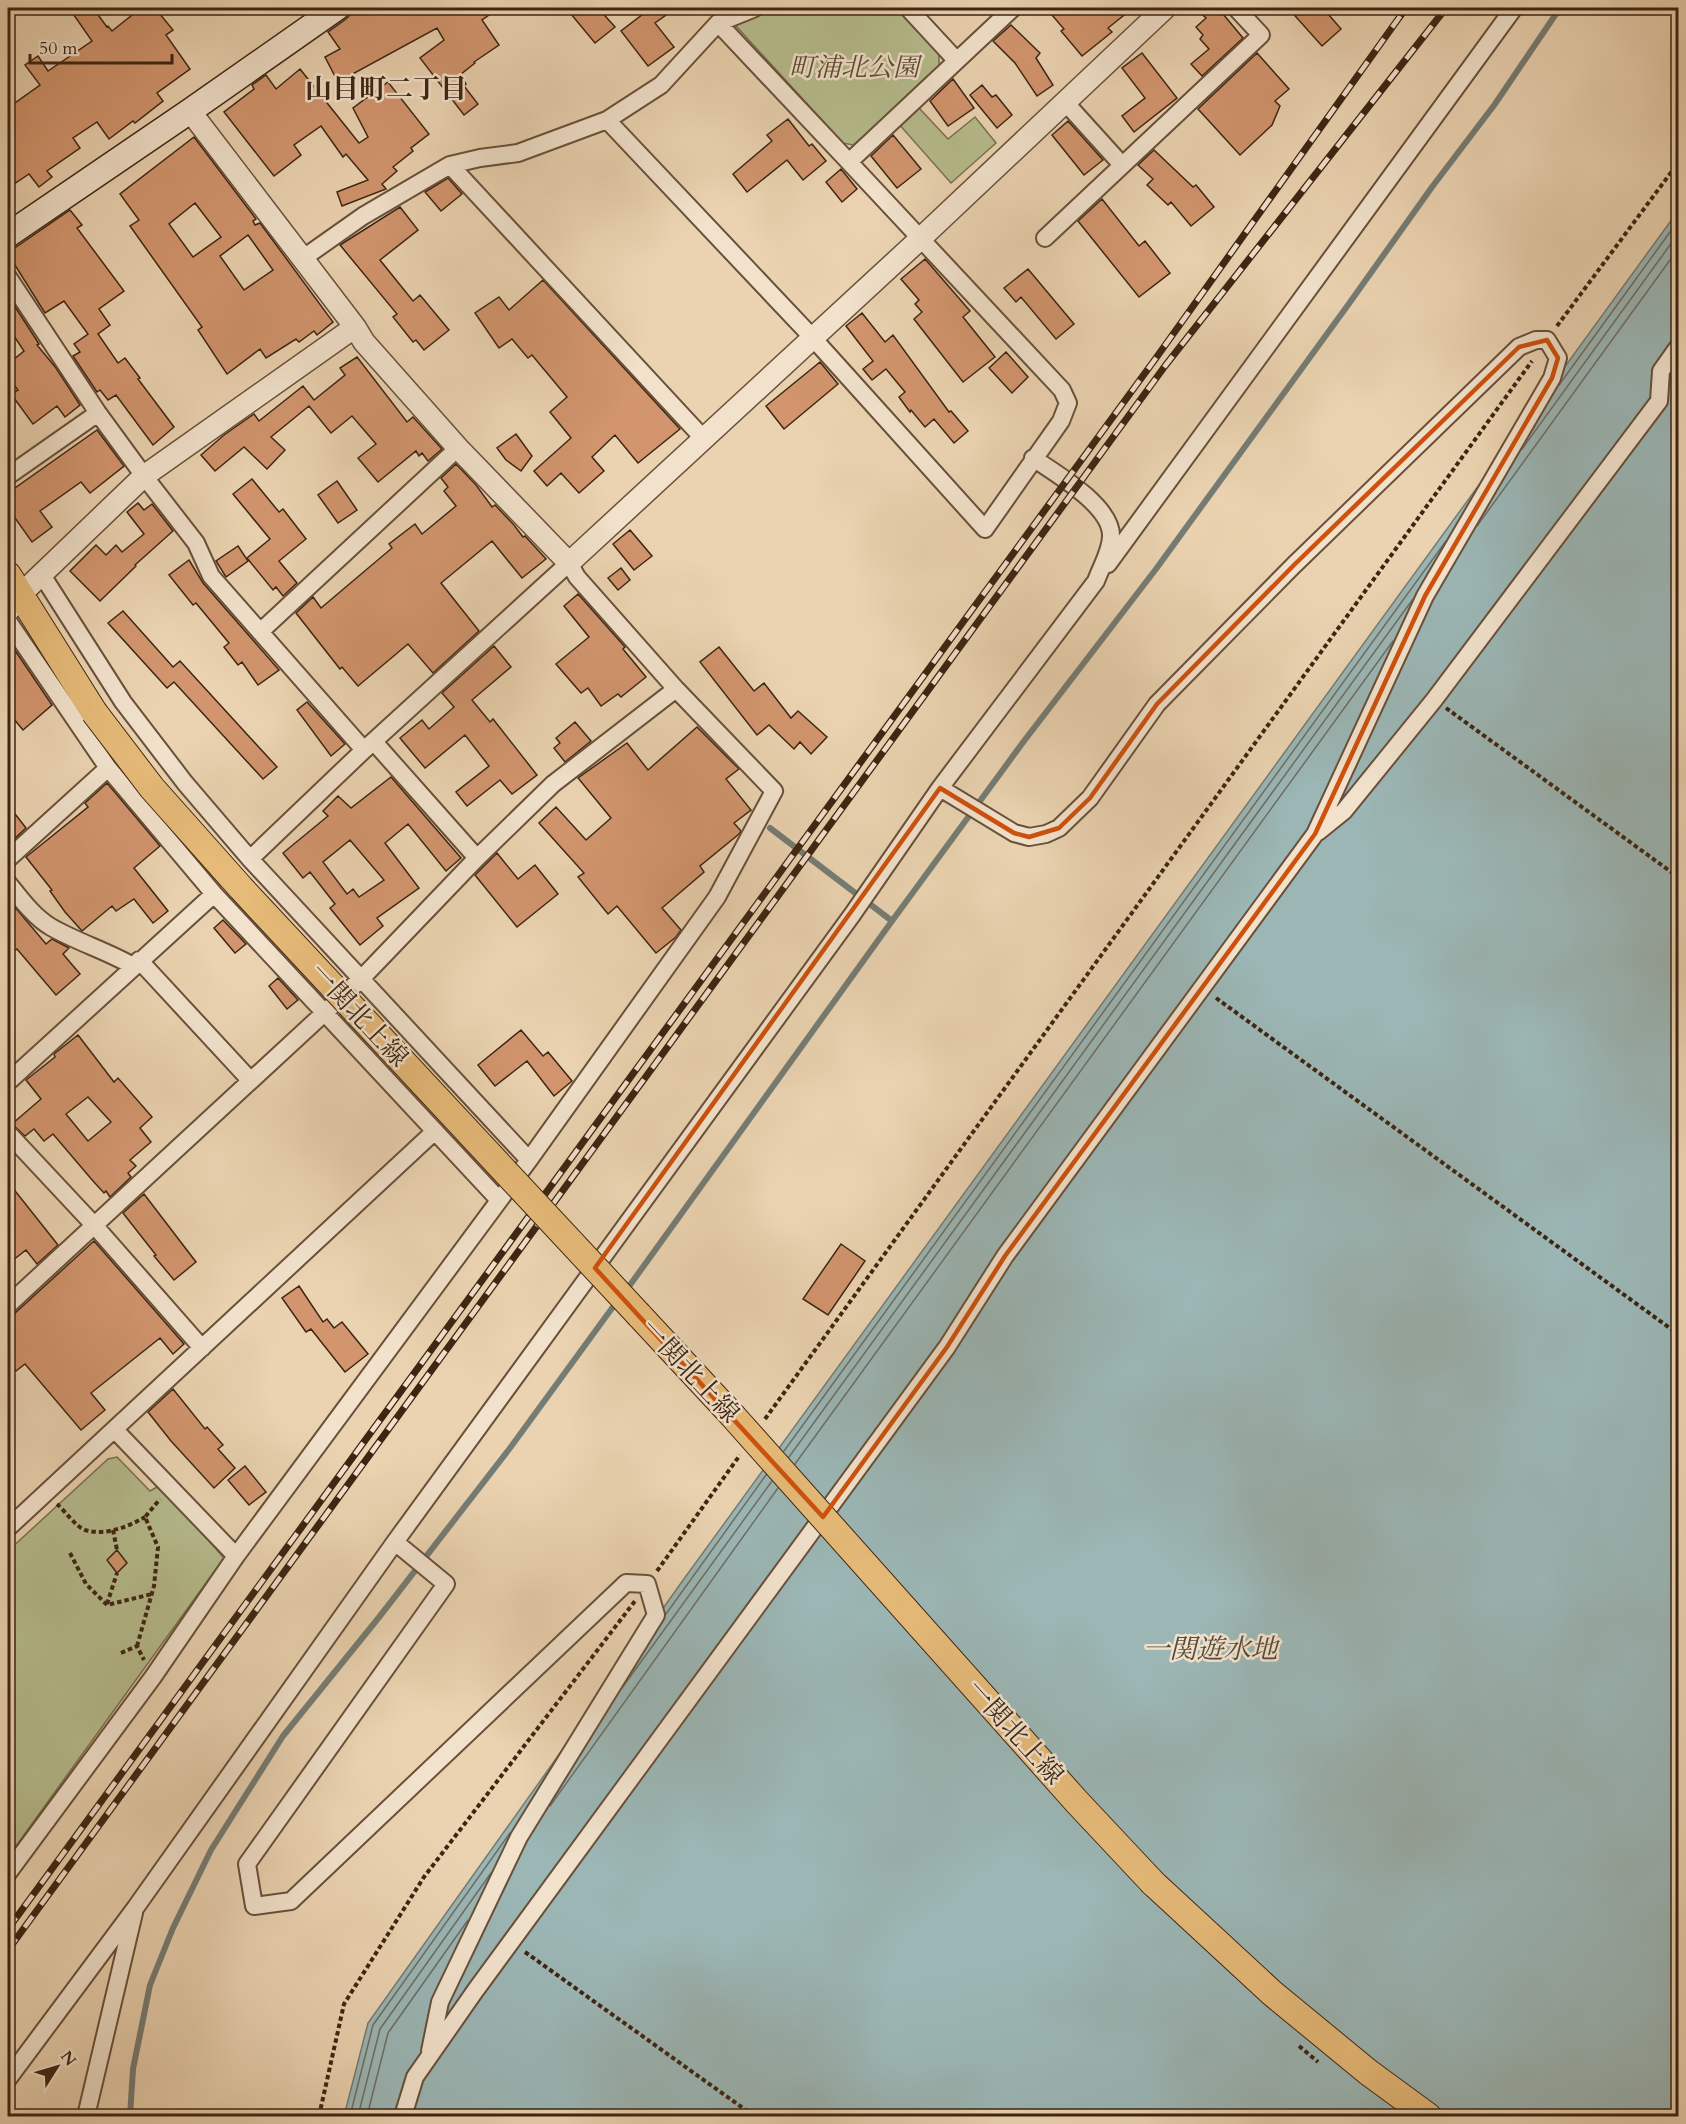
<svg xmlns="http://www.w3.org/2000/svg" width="1686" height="2124" font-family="Cardo,'Noto Serif JP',serif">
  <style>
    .green { fill: #b6bc8d; stroke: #7a7050; stroke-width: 1.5 }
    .water { fill: #9bb6b5; stroke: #757c74; stroke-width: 1.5 }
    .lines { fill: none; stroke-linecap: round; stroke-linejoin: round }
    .shore { stroke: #6c6e64; stroke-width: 1.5 }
    .stream { stroke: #757c74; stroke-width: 6 }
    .building { fill: #d2956e; stroke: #3d2512; stroke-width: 1.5; fill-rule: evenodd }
    .minor-casing { stroke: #68503a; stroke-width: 20 }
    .tertiary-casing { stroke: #68503a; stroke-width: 24 }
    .secondary-casing { stroke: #3d2512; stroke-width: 27 }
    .primary-casing { stroke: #3d2512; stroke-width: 28 }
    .path { stroke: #3d2512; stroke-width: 4; stroke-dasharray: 4.5 3; stroke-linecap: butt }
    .minor { stroke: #f2e2cc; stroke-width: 16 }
    .tertiary { stroke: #f2e2cc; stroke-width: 21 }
    .secondary { stroke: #f2e2cc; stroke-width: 24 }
    .primary { stroke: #e6ba78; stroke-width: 26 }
    .rail-casing { stroke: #3d2512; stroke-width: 7 }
    .rail { stroke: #f2e2cc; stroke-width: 4.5; stroke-dasharray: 14; stroke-linecap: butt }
    .primary-bridge-casing { stroke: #3d2512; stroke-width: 28; stroke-linecap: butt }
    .primary-bridge { stroke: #e6ba78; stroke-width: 26 }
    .marked { fill: none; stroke: #ce510d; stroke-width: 4.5; stroke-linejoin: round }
    .labels { text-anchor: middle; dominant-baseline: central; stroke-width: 5; stroke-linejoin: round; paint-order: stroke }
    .park-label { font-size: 26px; font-style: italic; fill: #5b4b31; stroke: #f2e2cc }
    .street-label { font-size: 26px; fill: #3d2512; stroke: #f2e2cc }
    .neighbourhood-label { font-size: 27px; font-weight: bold; fill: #3d2512; stroke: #f2e2cc }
    .water-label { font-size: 27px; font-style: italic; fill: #54493b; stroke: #f2e2cc }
  </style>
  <rect width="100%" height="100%" fill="#ebd3b1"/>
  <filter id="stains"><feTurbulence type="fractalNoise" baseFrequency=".00333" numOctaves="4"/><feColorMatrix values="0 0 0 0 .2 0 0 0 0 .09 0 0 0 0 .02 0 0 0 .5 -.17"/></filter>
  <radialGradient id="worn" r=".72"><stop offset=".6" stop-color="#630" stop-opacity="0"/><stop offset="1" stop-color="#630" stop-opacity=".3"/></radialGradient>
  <!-- green -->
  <path class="green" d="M773,8H896L939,54V66L907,95L948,139L975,117L996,143L951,183L890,114L853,145L843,143L736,26L744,19Z
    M117,1457L150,1491L157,1487L176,1503L224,1558L8,1857V1551L108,1459Z"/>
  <!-- water -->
  <path class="water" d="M1678,211V2116H344L368,2023L681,1583Z"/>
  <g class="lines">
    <!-- shore -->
    <path class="shore" d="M1559,385L1678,221
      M1522,449L1678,234
      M1477,526L1678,249
      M784,1451L1446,541
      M789,1457L1413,599
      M795,1464L1393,641
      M666,1614L766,1475
      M622,1688L772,1481
      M550,1806L778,1488
      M350,2116L373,2025L510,1833
      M358,2116L380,2029L491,1873
      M367,2116L388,2033L468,1920"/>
    <!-- stream -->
    <path class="stream" d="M770,828L892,921
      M625,1292L892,921L1024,741L1156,569L1348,305L1432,187L1495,104L1560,8
      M130,2116L133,2069L150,1985L173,1928L211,1850L283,1736L380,1616L510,1448L618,1300"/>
  </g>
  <!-- building -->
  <path class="building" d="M69,8H93L107,27L108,26L112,31L141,8H155L173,30L166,35L190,69L157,93L163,101L135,123L133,121L109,139L97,122L73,138L80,148L47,171L52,177L39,187L29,174L8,188V108L40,85L25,65L38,56L48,71L92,41Z
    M351,8H499L482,20L499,45L474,62L475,63L460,75L466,84L464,86L478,104L464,115L420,58L444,40L437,28L338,82L325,57L340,49L328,32L346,19L350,15Z
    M566,8H598L615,27L595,43Z
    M651,8H676L655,23L674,47L648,66L621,31Z
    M1046,8H1133L1108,28L1112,32L1082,56L1061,31L1064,29Z
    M1195,8H1218L1243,38L1202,76L1191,64L1209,49L1200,39L1203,35L1196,27L1206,18Z
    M1288,8H1323L1341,29L1322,46Z
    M1011,25L1040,53L1036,58L1053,85L1037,96L1015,63L993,41Z
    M1142,53L1177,98L1134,132L1122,116L1145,98L1122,68Z
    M1257,53L1289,89L1275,101L1280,106L1272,125L1240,155L1198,109Z
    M300,69L359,143L368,137L353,108L388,82L429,134L411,148L413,151L393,167L397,171L382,184L386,189L342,206L337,192L368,180L346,154L343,157L321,126L294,145L301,155L274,176L224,112L254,89L252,85L266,75L276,89Z
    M953,79L974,108L948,126L930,101Z
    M982,85L992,97L996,95L1012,115L997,128L970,95Z
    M788,119L809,146L812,144L826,161L803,180L787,160L747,192L733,174L772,141L767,135Z
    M1068,121L1103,160L1084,175L1052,135Z
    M893,135L921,169L897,188L871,156Z
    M194,137L256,219L253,221L255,225L260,223L333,322L317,335L314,331L299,342L296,339L266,358L260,349L227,374L198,330L202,327L130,226L139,220L120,194ZM195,203L221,237L193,257L169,224ZM248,235L273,270L244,290L220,256Z
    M1154,150L1193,187L1196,185L1214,207L1191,226L1171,202L1168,205L1147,185L1153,179L1138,165Z
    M841,169L857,189L842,202L826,182Z
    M448,178L462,194L441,211L425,192Z
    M1102,199L1139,246L1145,241L1170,273L1139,297L1078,221Z
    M400,207L418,230L380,260L413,301L420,295L449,330L424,350L416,340L413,342L393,317L397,314L340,245Z
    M70,210L82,225L77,228L124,291L99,309L110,325L98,334L118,363L125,358L140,378L138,379L174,427L153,445L116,395L108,400L100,390L97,392L73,356L80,352L74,344L88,334L64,301L45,313L8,254V249L16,247Z
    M925,259L970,311L963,317L995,357L963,382L914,319L922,312L915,304L919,300L901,279Z
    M1028,269L1074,324L1056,339L1021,297L1016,302L1004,288Z
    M543,280L680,429L638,463L615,435L592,457L604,471L579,493L561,473L547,486L534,471L571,438L550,412L567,397L532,355L528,358L512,339L499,348L475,313L499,297L509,310Z
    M12,302L39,344L37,345L56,368L80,405L65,417L57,406L33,424L11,394L18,390L8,377V364L24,351L8,327V305Z
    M862,313L885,342L893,335L949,412L951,411L968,431L954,443L934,419L925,427L911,410L910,412L899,397L905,392L886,369L872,380L863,369L873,361L846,326Z
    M1006,352L1028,377L1012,393L989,368Z
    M357,357L407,422L413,417L442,449L428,461L422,453L419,456L416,451L378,482L358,458L376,444L352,416L331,433L309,406L271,437L285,450L267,469L244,447L215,471L201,455L224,435L254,414L259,421L303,386L314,400L345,375L340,368Z
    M820,362L838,384L784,429L766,406Z
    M97,430L124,466L90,493L81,482L40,511L52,527L32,542L8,508V493Z
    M516,434L532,456L521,471L506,460L497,448Z
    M456,464L476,485L492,507L495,505L514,525L523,537L525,536L546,559L522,578L492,541L441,583L479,631L433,673L408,644L358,686L342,667L340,669L296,613L313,597L321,608L392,548L389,544L415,524L422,534L456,506L444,491L448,487L441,478Z
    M252,479L279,512L283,509L306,539L279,561L297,583L283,596L276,587L273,590L247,558L270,539L233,494Z
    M337,481L357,510L338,523L318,495Z
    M138,503L144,510L152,504L173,531L135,565L136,566L100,601L70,571L96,545L106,555L116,545L122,552L144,534L127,512Z
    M630,530L652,556L634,570L613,544Z
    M238,546L248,561L226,577L216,561Z
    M189,560L203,583L279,670L258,685L242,662L238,665L224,647L229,643L196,603L193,605L169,575Z
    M621,568L630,580L618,590L608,578Z
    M578,594L625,647L623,649L646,677L621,697L618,694L601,706L588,688L581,693L556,664L589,637L564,606Z
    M123,611L173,667L180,661L277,767L263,779L174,682L167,688L108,623Z
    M8,640L52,705L23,730L8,712Z
    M494,646L511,667L472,700L490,722L493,719L537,775L512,794L500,780L467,806L456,792L489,766L465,735L425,768L400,738L422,720L429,729L454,707L442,693Z
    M719,647L754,691L764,683L791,718L798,711L827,737L811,754L800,742L794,749L769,725L757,735L700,662Z
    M307,702L345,744L331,756L297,710Z
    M575,722L591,741L565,762L554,748L560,743L556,738Z
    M697,727L739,769L726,779L751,810L734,823L741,831L739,834L700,866L704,872L662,908L681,930L676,937L656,953L617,906L608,914L578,877L584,873L539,823L556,807L586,840L611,818L578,778L627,743L648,770Z
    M391,777L461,858L446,871L408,824L385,843L419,888L377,918L383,926L360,945L330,908L335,904L310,872L303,878L283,853L328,816L323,811L338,796L351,808ZM350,840L384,880L359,897L353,889L347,894L323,862Z
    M107,783L160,846L134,868L168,911L153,923L134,899L116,911L112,906L82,931L65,912L50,891L52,890L26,857L88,807L85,803Z
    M8,805L26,828L12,841L8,835Z
    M497,853L518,879L535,865L558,894L517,927L475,875Z
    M8,899L46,944L52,939L69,948L63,954L80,974L56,995L17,949L14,951L8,943Z
    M223,920L246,944L235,953L214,928Z
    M278,978L298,1000L287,1009L269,986Z
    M521,1030L543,1056L548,1052L572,1081L554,1096L527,1061L495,1086L478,1065Z
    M78,1035L114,1082L118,1078L152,1117L140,1128L151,1142L130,1160L136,1166L128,1173L131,1177L110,1197L106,1191L104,1193L93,1181L53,1134L44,1141L34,1129L25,1136L12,1124L41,1099L26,1080L55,1057L54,1054ZM88,1097L111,1122L88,1141L66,1114Z
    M8,1182L58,1245L37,1264L26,1250L8,1264Z
    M144,1194L196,1262L174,1280L154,1256L156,1255L123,1213Z
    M94,1241L184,1344L173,1354L160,1338L91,1393L105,1410L81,1430L25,1364L16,1371L8,1361V1315L15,1313Z
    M841,1244L865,1261L828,1315L803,1299Z
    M299,1286L323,1322L327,1319L334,1328L342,1322L368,1354L345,1372L311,1329L306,1332L282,1298Z
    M173,1389L205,1429L207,1427L223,1445L218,1449L235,1468L214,1488L171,1441L148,1412Z
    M245,1466L266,1492L249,1505L228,1480Z
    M117,1550L127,1563L117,1573L107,1560Z"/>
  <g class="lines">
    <!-- minor casing -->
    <g class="minor-casing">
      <path id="minor" d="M908,8L956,60
        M718,23L849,162L1013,8
        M1065,102L1122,165
        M607,120L812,337L985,529L1061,421L1068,403L1062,390L849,162
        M450,165L703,438
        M1045,238L1261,35L1236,8
        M302,259L363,216L450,165L480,158L518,153L607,120L661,85L718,23L755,8
        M8,277L98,413L144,476L196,543L211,576L364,750
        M8,476L98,413
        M1108,564L1514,8
        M42,575L123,702L185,783L250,859L529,1160
        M8,621L108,768L214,894L499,1200
        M260,632L458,448
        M375,743L477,858
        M1318,832L1344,811L1434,700L1659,401L1661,371L1678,347
        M8,859L108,768
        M8,883C20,898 34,917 51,927C77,942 107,951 133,966
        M139,960L250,1080
        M8,1082L214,894
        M8,1133L94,1225L202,1348
        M8,1305L361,979L477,858L553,784L676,689
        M115,1430L236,1556
        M8,1528L435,1131
        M395,1542L446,1584L247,1864L254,1906L291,1901L626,1583L647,1584L656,1615L519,1837L440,2002L430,2051
        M8,1873L153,1677L236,1556L529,1160L717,897L774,791L676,689L577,577L569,563L364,750L250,859
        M8,2079L136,1907L395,1542L852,915L940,788
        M86,2116L134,1913
        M403,2116L415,2077L475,1991L947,1347L1005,1256L1315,834L1425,596L1552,378L1558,358L1547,340H1536L1519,347L1294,565L1157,704L1090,798L1059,828L1046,834L1029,837L1014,833L940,788L1096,581C1101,567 1111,551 1111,536C1112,506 1055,473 1033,458"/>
    </g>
    <!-- tertiary casing -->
    <g class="tertiary-casing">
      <path id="tertiary" d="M190,111L355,327L364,342L458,448L569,563L920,239L1165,8
        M8,611L20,595L144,476L355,327"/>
    </g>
    <!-- secondary casing -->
    <g class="secondary-casing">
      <path id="secondary" d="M8,235L190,111L337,8"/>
    </g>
    <!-- primary casing -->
    <g class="primary-casing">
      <path id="primary" d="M8,575L94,712
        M639,1315L732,1415
        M1153,1883L1272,1993L1368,2072L1428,2116"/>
    </g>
    <!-- path -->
    <path class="path" d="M1557,326L1678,163
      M1672,411L1678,415
      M1446,708L1678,877
      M1216,998L1678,1334
      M765,1419L1532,361
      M57,1504C65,1511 76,1527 85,1530C105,1536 128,1527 145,1517
      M113,1530L117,1550
      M70,1553L86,1584L107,1605L152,1594
      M657,1571L740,1455
      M107,1604L117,1573
      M137,1646L154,1586L158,1547L145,1517L160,1499
      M121,1653L137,1646L144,1660
      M525,1952L754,2116
      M1299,2046L1318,2062
      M319,2116L344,2004L424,1877L635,1601"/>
    <!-- minor -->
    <use href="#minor" class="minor"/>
    <!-- tertiary -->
    <use href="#tertiary" class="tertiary"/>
    <!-- secondary -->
    <use href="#secondary" class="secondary"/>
    <!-- primary -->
    <use href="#primary" class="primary"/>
    <!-- rail casing -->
    <g class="rail-casing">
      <path id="rail" d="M8,1929L1156,358L1406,8
        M8,1950L1165,366L1446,8"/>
    </g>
    <!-- rail -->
    <use href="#rail" class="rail"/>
    <!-- primary-bridge casing -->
    <g class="primary-bridge-casing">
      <path id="primary-bridge" d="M94,712L152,788L241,888L639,1315
        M732,1415L1077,1802L1153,1883"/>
    </g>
    <!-- primary-bridge -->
    <use href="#primary-bridge" class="primary-bridge"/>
  </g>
  <!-- marked area -->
  <path class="marked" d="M1547,340L1558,358L1552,378L1425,596L1315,834L1005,1256L947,1347L823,1517L595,1268L940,788L1014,833L1029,837L1059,828L1090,798L1157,704L1294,565L1519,347Z"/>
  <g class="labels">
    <!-- park labels -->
    <g class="park-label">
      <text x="854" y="67">町浦北公園</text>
    </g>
    <!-- street labels -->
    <g class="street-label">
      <text transform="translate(359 1015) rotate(47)">一関北上線</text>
      <text transform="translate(690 1371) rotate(47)">一関北上線</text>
      <text transform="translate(1015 1732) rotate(48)">一関北上線</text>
    </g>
    <!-- neighbourhood labels -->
    <g class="neighbourhood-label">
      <text x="386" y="89">山目町二丁目</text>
    </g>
    <!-- water labels -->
    <g class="water-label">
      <text x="1210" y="1649">一関遊水地</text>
    </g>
  </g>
  <!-- margin -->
  <rect width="1686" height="2124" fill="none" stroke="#ebd3b1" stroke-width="30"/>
  <rect x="9" y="9" width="1668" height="2106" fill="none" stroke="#3d2512" stroke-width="3"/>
  <rect x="15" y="15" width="1656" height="2094" fill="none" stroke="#3d2512" stroke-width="1.5"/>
  <!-- north arrow -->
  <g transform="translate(57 2067) rotate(53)" stroke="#f2e2cc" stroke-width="4.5" paint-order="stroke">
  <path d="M0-4.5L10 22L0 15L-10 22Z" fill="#3d2512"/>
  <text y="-9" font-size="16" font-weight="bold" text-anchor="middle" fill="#3d2512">N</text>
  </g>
  <!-- scale -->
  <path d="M30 54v9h142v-9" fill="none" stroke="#3d2512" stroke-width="3"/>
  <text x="39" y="54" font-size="18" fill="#3d2512" stroke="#f2e2cc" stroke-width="4.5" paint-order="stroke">50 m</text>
  <rect width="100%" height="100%" filter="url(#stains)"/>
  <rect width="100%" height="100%" fill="url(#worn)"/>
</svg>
